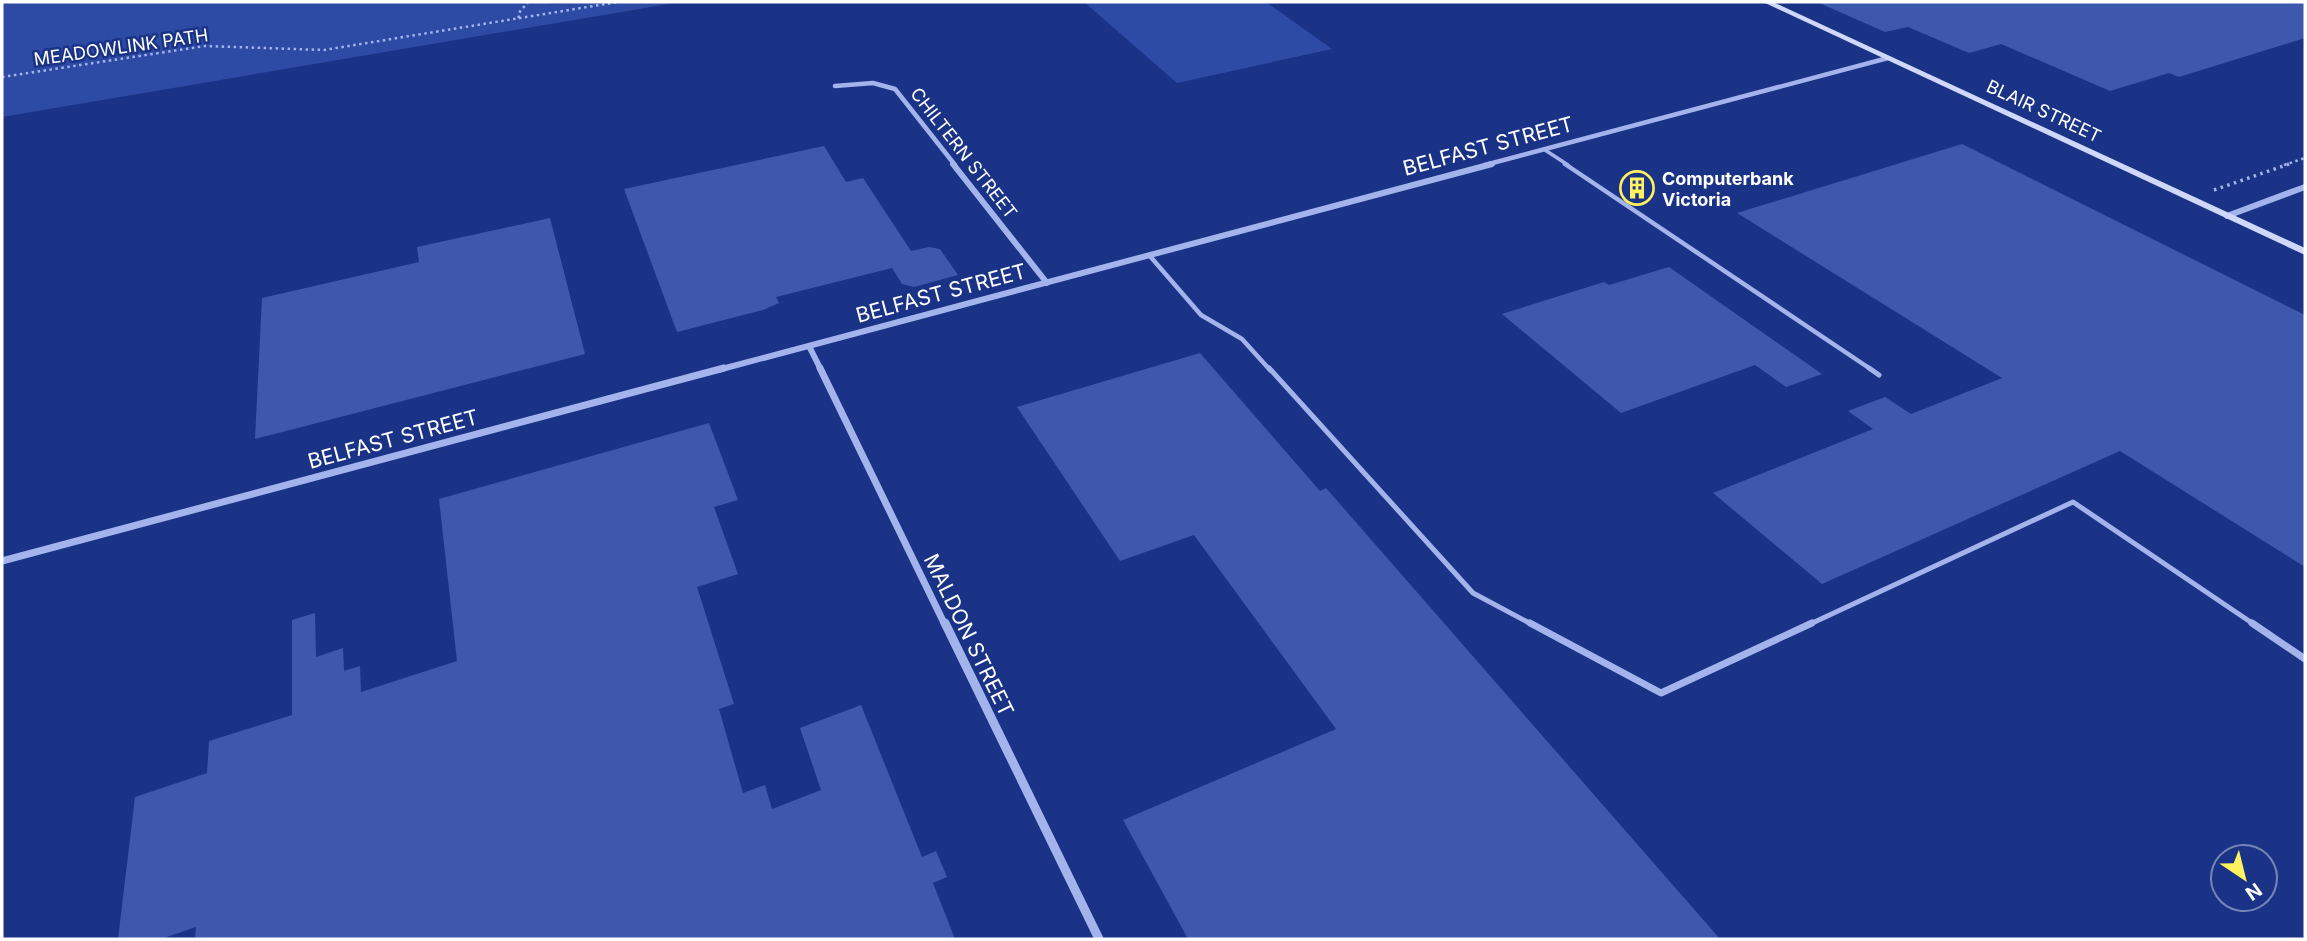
<svg xmlns="http://www.w3.org/2000/svg" width="2307" height="941" font-family="Inter,sans-serif">
  <style>
    .green { fill: #2d4aa5 }
    .building { fill: #3e58ae }
    .lines { fill: none; stroke-linecap: round; stroke-linejoin: round }
    .path-far1 { stroke: #a3b4ec; stroke-width: 2.5; stroke-dasharray: 2.5 3.5; stroke-linecap: butt }
    .path { stroke: #a3b4ec; stroke-width: 3.5; stroke-dasharray: 2.5 4.5; stroke-linecap: butt }
    .lane-far3 { stroke: #a3b4ec; stroke-width: 3.5 }
    .lane-far2 { stroke: #a3b4ec; stroke-width: 4.5 }
    .lane-far1 { stroke: #a3b4ec; stroke-width: 5 }
    .lane { stroke: #a3b4ec; stroke-width: 7 }
    .street-far3 { stroke: #a3b4ec; stroke-width: 4.5 }
    .street-far2 { stroke: #a3b4ec; stroke-width: 6 }
    .street-far1 { stroke: #a3b4ec; stroke-width: 7 }
    .street { stroke: #a3b4ec; stroke-width: 9 }
    .secondary { fill: #cfd8f9; fill-rule: evenodd }
    .labels { text-anchor: middle; dominant-baseline: central; stroke-width: 5; stroke-linejoin: round; paint-order: stroke }
    .far-street-label { font-size: 18px; fill: #fff; stroke: #1a3387 }
    .far-poi-label { font-size: 18px; font-weight: bold; fill: #fff; stroke: #1a3387; text-anchor: start }
    .street-label { font-size: 21px; fill: #fff; stroke: #1a3387 }
  </style>
  <rect width="100%" height="100%" fill="#1a3387"/>
  <!-- green -->
  <path class="green" d="M2,2H550L551,4L680,2L2,117Z
    M1084,2H1266L1332,49L1177,83Z"/>
  <!-- building -->
  <path class="building" d="M1817,2H2305V38L2179,77L2169,73L2110,91L2001,44L1969,53L1908,27L1885,32Z
    M1962,144L2305,315V567L2120,451L1822,584L1713,493L1873,429L1848,411L1885,397L1911,414L2002,378L1737,213Z
    M824,146L846,182L863,178L911,251L929,247L940,249L958,275L914,287L902,284L892,268L776,297L779,303L763,310L677,332L624,189Z
    M550,218L585,354L255,439L262,298L419,262L417,247Z
    M1669,267L1822,374L1786,387L1755,365L1621,413L1502,314L1604,282L1609,285Z
    M1200,353L1320,491L1326,488L1720,939H1188L1123,820L1336,729L1194,535L1120,561L1017,407Z
    M709,423L738,500L714,507L738,574L697,587L734,704L719,709L743,793L765,785L772,809L821,790L800,728L861,705L922,857L936,851L947,877L933,883L955,939H195L196,927L161,939H118L135,797L207,773L209,741L292,715V620L315,613L316,657L343,648L344,671L360,666L361,692L457,661L439,499Z"/>
  <g class="lines">
    <!-- path-far1 -->
    <path class="path-far1" d="M519,18L518,14L528,2
      M2,77L205,46L324,50L618,2
      M2284,165L2305,158"/>
    <!-- path -->
    <path class="path" d="M2214,190L2289,164"/>
    <!-- lane-far3 -->
    <path class="lane-far3" d="M1545,150L1568,165"/>
    <!-- lane-far2 -->
    <path class="lane-far2" d="M1565,164L1872,370
      M1149,255L1201,315L1242,339L1270,370"/>
    <!-- lane-far1 -->
    <path class="lane-far1" d="M1269,368L1473,593L1533,625
      M1869,368L1879,375
      M1808,625L2073,502L2255,625"/>
    <!-- lane -->
    <path class="lane" d="M1530,623L1661,693L1812,623
      M2252,623L2305,659"/>
    <!-- street-far3 -->
    <path class="street-far3" d="M835,86L873,83L895,89L955,165
      M1485,165L1888,58"/>
    <!-- street-far2 -->
    <path class="street-far2" d="M953,164L1047,283
      M2227,216L2305,187
      M809,346L821,370
      M718,370L1492,164"/>
    <!-- street-far1 -->
    <path class="street-far1" d="M820,368L945,625
      M2,561L724,368"/>
    <!-- street -->
    <path class="street" d="M945,623L1099,939"/>
    <!-- secondary -->
    <path class="secondary" d="M1763,2H1773L2305,248V255Z"/>
  </g>
  <!-- icons -->
  <defs>
    <g id="building-ring" transform="scale(1.75)"><circle r="9.5" fill="#1a3387" stroke="#fef25f" stroke-width="1.5"/><path d="M-4-6H4V6H1V3H-1V6H-4ZM-2.5-4.3h1.7v1.8h-1.7ZM.8-4.3h1.7v1.8H.8ZM-2.5-1h1.7V.8h-1.7ZM.8-1h1.7V.8H.8Z" fill="#fef25f"/></g>
  </defs>
  <g fill-rule="evenodd">
    <use href="#building-ring" x="1637" y="188"/>
  </g>
  <g class="labels">
    <!-- far-street labels -->
    <g class="far-street-label">
      <text transform="translate(121 47) rotate(-8)">MEADOWLINK PATH</text>
      <text transform="translate(2044 111) rotate(25)">BLAIR STREET</text>
      <text transform="translate(964 153) rotate(52)">CHILTERN STREET</text>
    </g>
    <!-- far-poi labels -->
    <g class="far-poi-label">
      <text x="1662" y="178">Computerbank<tspan x="1662" dy="21">Victoria</tspan></text>
    </g>
    <!-- street labels -->
    <g class="street-label">
      <text transform="translate(1488 146) rotate(-15)">BELFAST STREET</text>
      <text transform="translate(941 293) rotate(-15)">BELFAST STREET</text>
      <text transform="translate(393 439) rotate(-15)">BELFAST STREET</text>
      <text transform="translate(969 635) rotate(64)">MALDON STREET</text>
    </g>
  </g>
  <!-- border -->
  <rect width="2307" height="941" fill="none" stroke="#ffffff" stroke-width="7"/>
  <!-- north arrow -->
  <g transform="translate(2244 878) rotate(145)"><circle r="33" fill="#1a3387" stroke="#7685b7" stroke-width="2"/>
  <path d="M0-5L12 26L0 18L-12 26Z" fill="#fef25f"/>
  <text y="-10" font-size="19" font-weight="bold" text-anchor="middle" fill="#ffffff">N</text>
  </g>
</svg>
